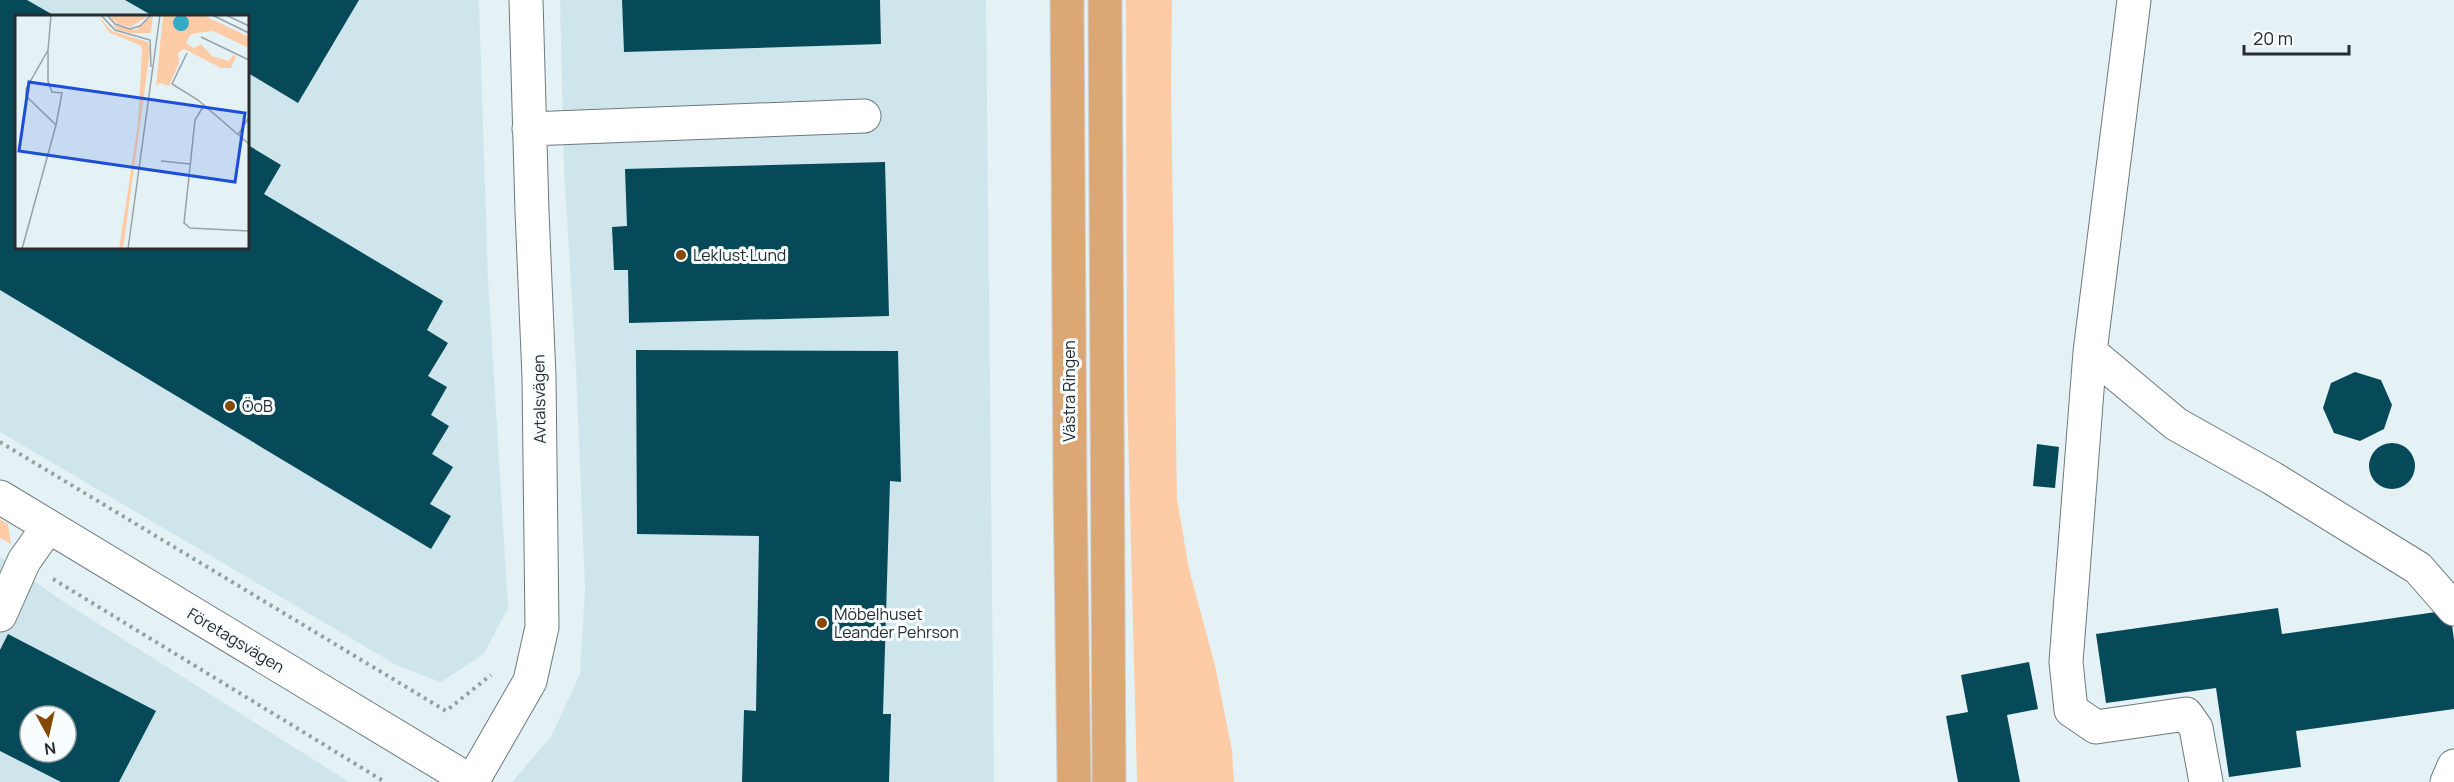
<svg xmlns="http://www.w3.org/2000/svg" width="2454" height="782" font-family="Manrope,sans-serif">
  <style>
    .built { fill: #cfe5ec; fill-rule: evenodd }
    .green { fill: #fdcca7 }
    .building { fill: #064958; fill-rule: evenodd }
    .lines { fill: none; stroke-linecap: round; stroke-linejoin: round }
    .minor-casing { stroke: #6d797d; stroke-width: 35 }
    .major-casing { stroke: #cfd0d1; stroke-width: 35 }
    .path { stroke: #95a0a3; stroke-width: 4; stroke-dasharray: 3 4.5; stroke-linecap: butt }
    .minor { stroke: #fff; stroke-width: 33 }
    .major { stroke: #dba875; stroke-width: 33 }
    .poi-dot { fill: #854805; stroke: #f8fdff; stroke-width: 2 }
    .labels { text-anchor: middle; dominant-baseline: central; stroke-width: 6; stroke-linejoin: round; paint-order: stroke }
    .poi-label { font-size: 16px; fill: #262b2d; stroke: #f8fdff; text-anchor: start }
    .street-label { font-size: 16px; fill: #262b2d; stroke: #f8fdff }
    .inset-road { fill: none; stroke: #98a2a6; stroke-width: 1.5 }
    .view { fill: #1d4ed8; fill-opacity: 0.15; stroke: #1d4ed8; stroke-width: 3 }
    .inset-edge { fill: none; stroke: #262b2d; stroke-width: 3 }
  </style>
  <rect width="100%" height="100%" fill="#e4f2f6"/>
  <!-- built -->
  <path class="built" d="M0,0H479L488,279L508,608L484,654L441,682L398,666L0,432ZM16,16H248V248H16Z
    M560,0H986L994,782H512L551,737L580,674L585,589L576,369L564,167Z
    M0,557L61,600L349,782H0ZM30,716H66V752H30Z"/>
  <!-- green -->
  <path class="green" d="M1126,0H1172L1171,85L1177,499L1189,569L1215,665L1232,750L1234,782H1137L1127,390Z
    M0,519L8,524L11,544L0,538Z"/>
  <!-- building -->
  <path class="building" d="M0,0H27L55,16H16V248H248V145L281,165L264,194L443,301L427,330L448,343L428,376L447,387L431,415L449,426L432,454L453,467L430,504L451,516L431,549L0,290Z
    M125,0H359L298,103L248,73V16H153Z
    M622,0H880L881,44L624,52Z
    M885,162L889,316L629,323L628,270H614L612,227L627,226L625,169Z
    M636,350L898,351L901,482L890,481L883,714H891L889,782H742L744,710L756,711L759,536L637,534Z
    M2355,372L2381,380L2392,405L2384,429L2360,441L2334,433L2323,408L2331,383Z
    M2369 466a23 23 0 1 1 46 0a23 23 0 1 1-46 0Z
    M2037,444L2059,447L2055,488L2033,486Z
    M2278,608L2282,634L2450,610L2454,640V709L2296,731L2301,767L2229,777L2216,688L2106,703L2096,634Z
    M8,634L156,711L119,782H61L0,751V650ZM30,716H66V752H30Z
    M2029,662L2038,709L2007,715L2020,782H1958L1946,716L1968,712L1961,675Z"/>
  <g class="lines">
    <!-- minor casing -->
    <g class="minor-casing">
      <path id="minor" d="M2134,0L2090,352L2176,424L2272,478L2418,568L2454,609
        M529,129L864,116
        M2090,352L2066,662L2071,710L2096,727L2186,714L2196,728L2206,782
        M0,497L472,782
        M0,615L24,561L48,527
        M472,782L530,681L542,627L539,377L532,211L526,0
        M2447,782L2454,766"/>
    </g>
    <!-- major casing -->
    <g class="major-casing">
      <path id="major" d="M1067,0L1070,484L1074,782
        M1105,0L1109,782"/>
    </g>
    <!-- path -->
    <path class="path" d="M0,442L446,711L491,675
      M53,579L385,782"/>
    <!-- minor -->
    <use href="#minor" class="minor"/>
    <!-- major -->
    <use href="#major" class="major"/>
  </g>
  <!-- markers -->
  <g class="poi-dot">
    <circle cx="681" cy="255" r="6"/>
    <circle cx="230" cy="406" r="6"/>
    <circle cx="822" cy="623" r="6"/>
  </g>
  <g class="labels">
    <!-- poi labels -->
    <g class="poi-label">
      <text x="693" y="255">Leklust Lund</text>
      <text x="242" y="406">ÖoB</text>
      <text x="834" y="614">Möbelhuset<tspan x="834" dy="18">Leander Pehrson</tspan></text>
    </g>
    <!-- street labels -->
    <g class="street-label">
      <text transform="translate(1069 391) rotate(-90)">Västra Ringen</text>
      <text transform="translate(539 399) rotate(-91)">Avtalsvägen</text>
      <text transform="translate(236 640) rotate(31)">Företagsvägen</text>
    </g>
  </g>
  <!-- overview -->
  <g transform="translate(15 15)">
    <rect width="234" height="234" fill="#e4f2f6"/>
    <path d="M82,0L97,16L133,27L135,36L108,234H104L123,108L127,35L125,30L95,18ZM93,0H134L116,12L103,9ZM138,0L136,18H115L101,14L98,10L121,15ZM148,0H160L159,8L171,0H188L234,22V33L198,16L176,19L171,28L179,33L186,29L197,41L214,46L218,40L221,41L216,53H206L169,34L163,38L164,48L154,71L145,68L141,71Z" fill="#fdcca7"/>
    <path d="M158 8a8 8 0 1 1 16 0a8 8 0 1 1-16 0Z" fill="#36abc8"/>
    <path class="inset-road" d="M86,0L100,15L135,25L136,52M92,0L100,9L115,14L125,11L136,0M197,0L234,18M211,0L234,11M186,22L234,45M33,35V66L37,77L47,78L41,110M172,38L157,69L183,85L234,129M188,92L180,105L169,208L175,213L234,216M223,120L234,102M146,146L175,149M7,234L41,110L11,81V74L33,35L36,0M113,234L145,0"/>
    <path class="view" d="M14,67L230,98L220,167L4,136Z"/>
    <rect width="234" height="234" class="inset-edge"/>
  </g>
  <!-- north arrow -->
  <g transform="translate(48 734) rotate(172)"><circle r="28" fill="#f8fdff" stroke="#a4a9ab" stroke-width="1.5"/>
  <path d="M0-4.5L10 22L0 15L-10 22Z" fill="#854805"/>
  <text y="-9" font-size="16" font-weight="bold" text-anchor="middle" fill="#262b2d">N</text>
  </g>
  <!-- scale -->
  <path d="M2244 45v9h105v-9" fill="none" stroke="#262b2d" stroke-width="3"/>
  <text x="2253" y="45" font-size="18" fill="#262b2d" stroke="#f8fdff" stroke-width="4.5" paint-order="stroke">20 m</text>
</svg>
